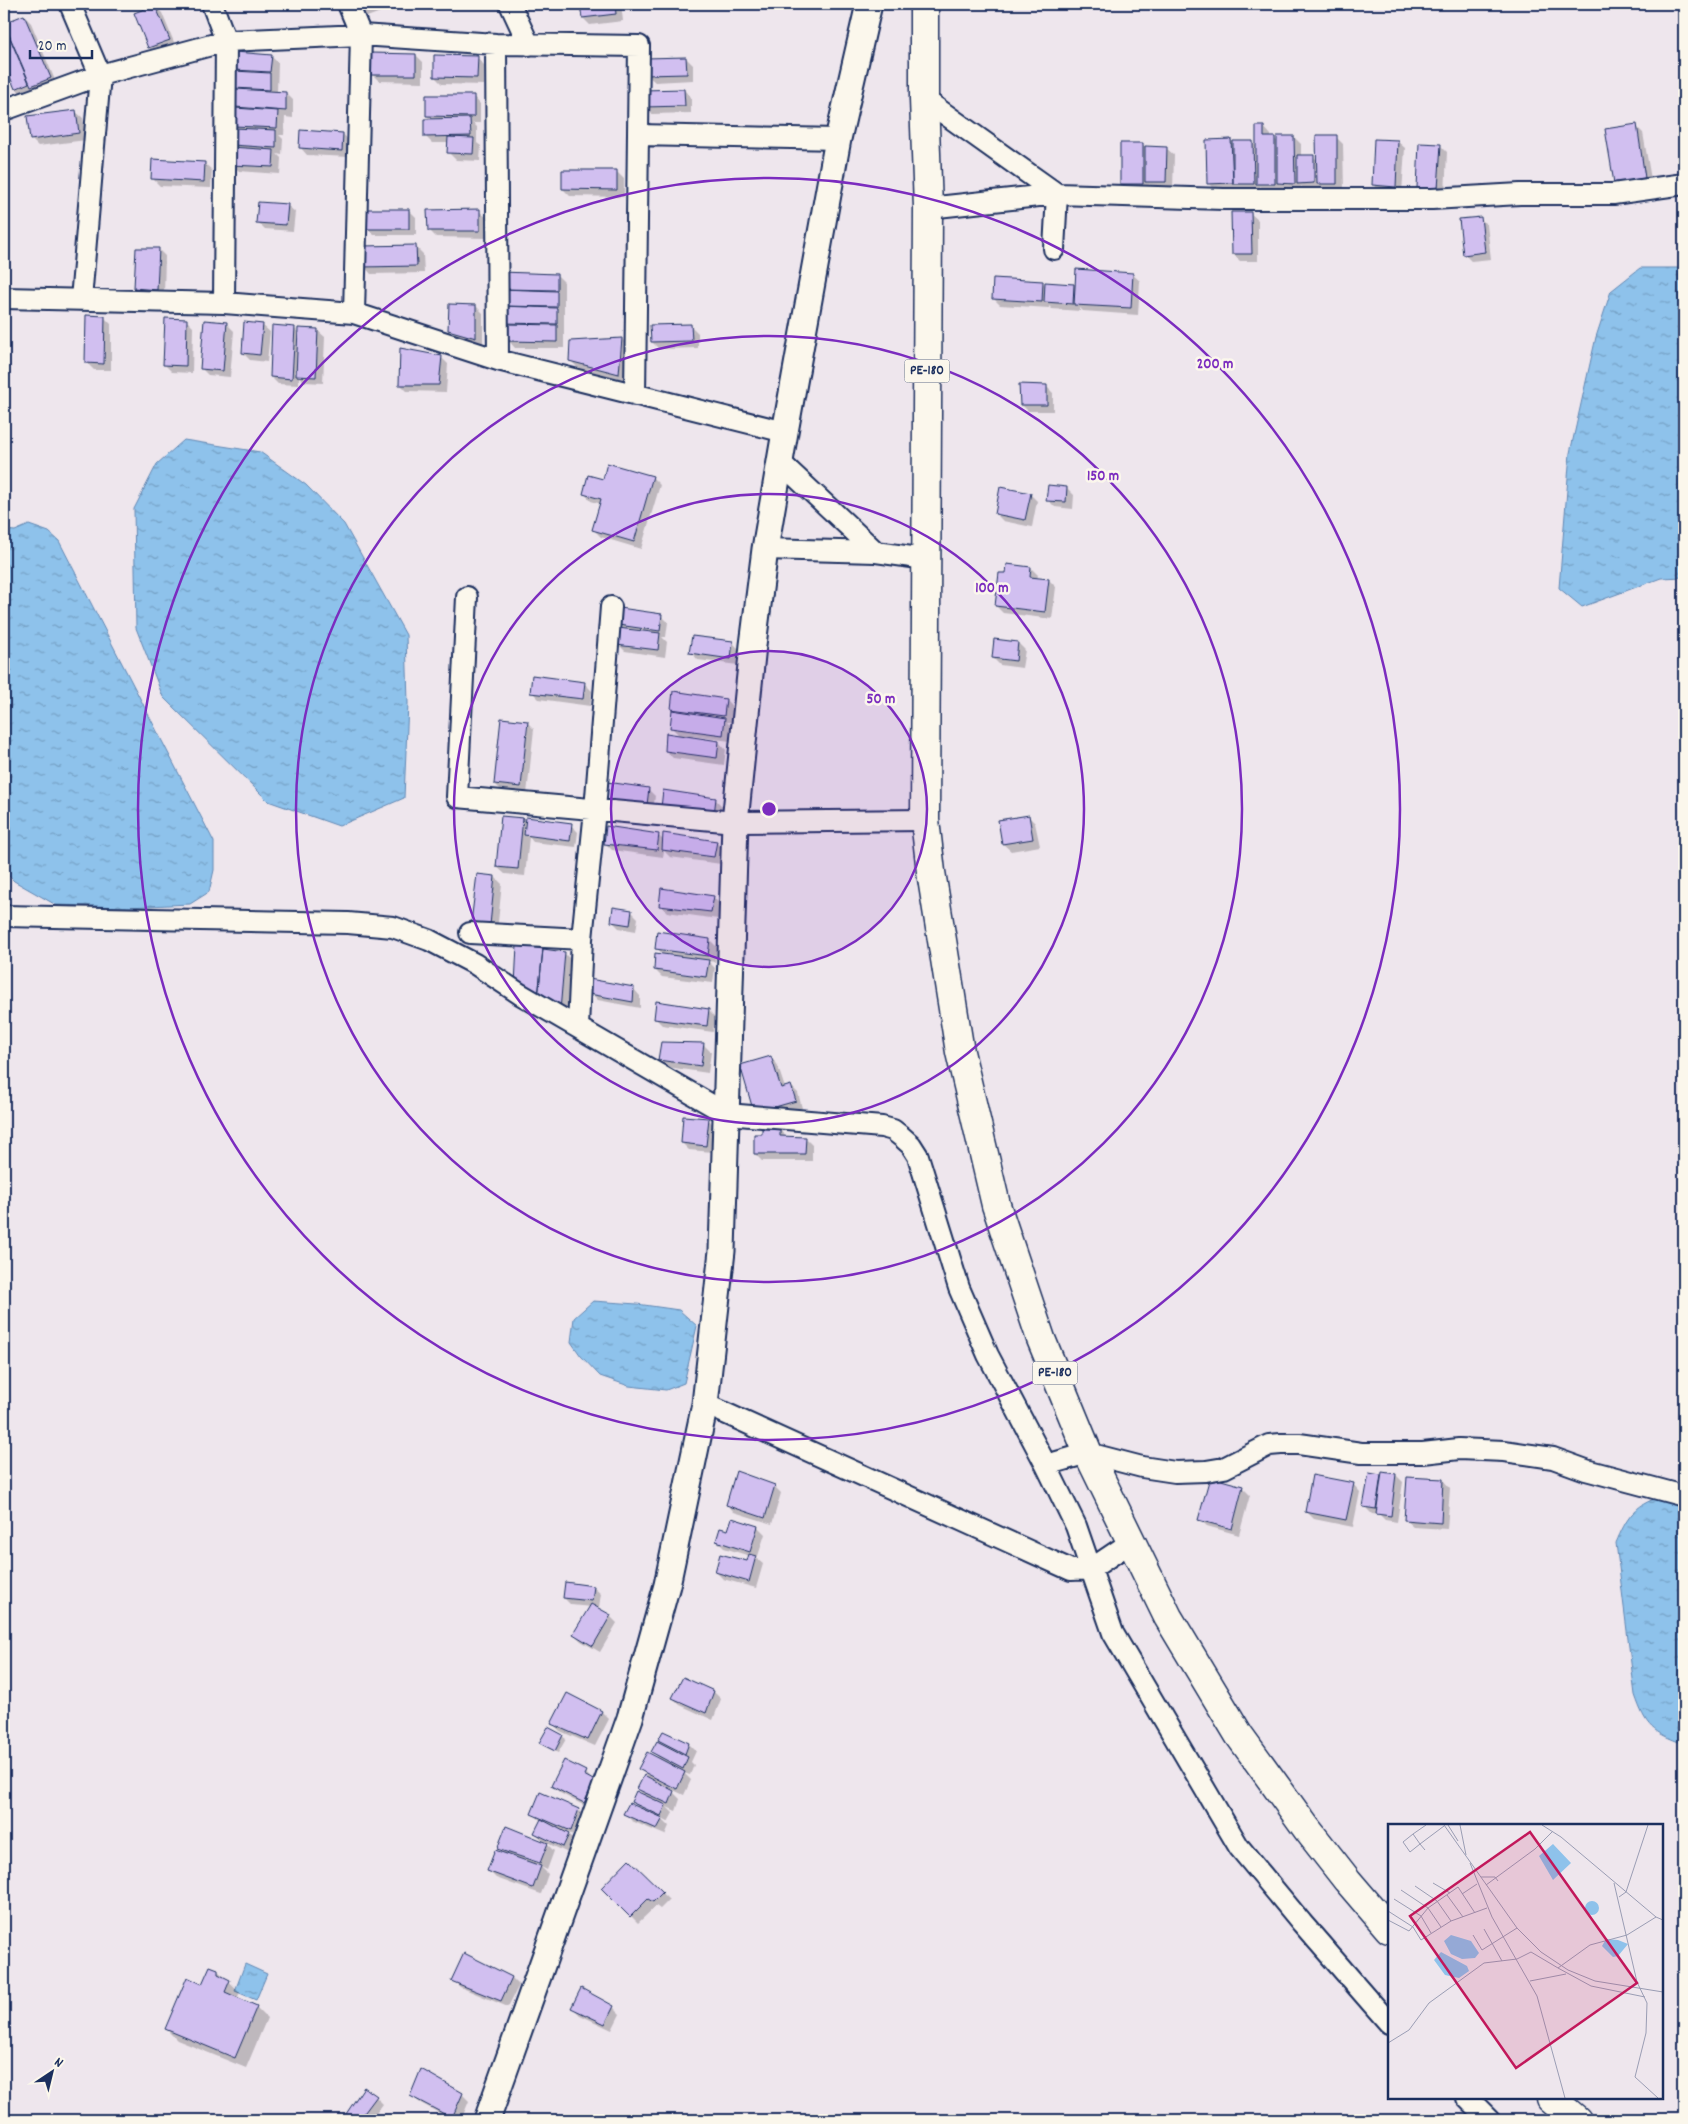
<svg xmlns="http://www.w3.org/2000/svg" width="1688" height="2124" font-family="Dekko,sans-serif">
  <style>
    .water { fill: url(#water-ripples); stroke: #6087b3 }
    .shadow { fill: #0003 }
    .building { fill: #d1bff0; stroke: #1b2f5e }
    .lines { fill: none; stroke-linecap: round; stroke-linejoin: round }
    .minor-casing { stroke: #1b2f5e; stroke-width: 24 }
    .tertiary-casing { stroke: #1b2f5e; stroke-width: 29 }
    .primary-casing { stroke: #1b2f5e; stroke-width: 31 }
    .minor { stroke: #fbf7ec; stroke-width: 20 }
    .tertiary { stroke: #fbf7ec; stroke-width: 25 }
    .primary { stroke: #fbf7ec; stroke-width: 28 }
    .ring { fill: none; stroke: #7b2cbf; stroke-width: 2.5 }
    .labels { text-anchor: middle; dominant-baseline: central; stroke-width: 5; stroke-linejoin: round; paint-order: stroke }
    .shield { fill: #fbf7ec; stroke: #5e6b89; stroke-width: 1 }
    .shield-label { font-size: 14px; font-weight: bold; fill: #1b2f5e }
    .inset-road { fill: none; stroke: #9a9db4; stroke-width: 1 }
    .view { fill: #c2185b; fill-opacity: 0.15; stroke: #c2185b; stroke-width: 2.5 }
    .inset-edge { fill: none; stroke: #1b2f5e; stroke-width: 2.5 }
    .centre { fill: #7b2cbf; stroke: #fbf7ec; stroke-width: 2.5 }
    .ring-label { font-size: 15px; text-anchor: middle; font-weight: bold; fill: #7b2cbf; stroke: #fbf7ec; stroke-width: 5; stroke-linejoin: round; paint-order: stroke }
  </style>
  <defs>
    <pattern id="water-ripples" width="26" height="14" patternUnits="userSpaceOnUse" patternTransform="scale(1.25)"><rect width="26" height="14" fill="#8ec2eb"/><path d="M2 4q2-2 4 0t4 0M15 11q2-2 4 0t4 0" fill="none" stroke="#739ec2"/></pattern>
  </defs>
  <rect width="100%" height="100%" fill="#eee6ed"/>
  <filter id="ink" filterUnits="userSpaceOnUse"><feTurbulence type="fractalNoise" baseFrequency=".02" numOctaves="2"/><feDisplacementMap in="SourceGraphic" scale="10" xChannelSelector="R" yChannelSelector="G"/><feConvolveMatrix kernelMatrix="1 2 1 2 8 2 1 2 1" color-interpolation-filters="sRGB"/></filter>
  <g filter="url(#ink)">
    <!-- water -->
    <path class="water" d="M1640,268H1684V577L1661,578L1582,607L1559,588L1570,453L1596,337L1611,291Z
      M184,440L260,452L306,485L344,524L406,635L408,703L404,798L339,826L268,801L163,697L136,628L134,509L157,464Z
      M29,525L49,532L59,541L214,842V870L209,892L190,904L128,907L56,905L14,881L4,871V530L15,531Z
      M593,1301L637,1304L679,1310L697,1326L684,1383L666,1390L629,1386L600,1376L581,1356L571,1342L574,1318Z
      M1660,1497L1684,1504V1744C1652,1732 1646,1727 1635,1695L1616,1543C1626,1519 1634,1505 1660,1497Z
      M245,1964L267,1974L256,2000L235,1991Z"/>
    <!-- shadow -->
    <path class="shadow" d="M357,4H402L367,17L360,10Z
      M582,4H621L623,21L590,25L583,18Z
      M155,6L162,13L176,47L157,55L149,48L136,14Z
      M24,16L31,23L57,85L23,96L16,88L4,59V40L9,38L15,44Z
      M416,55L423,62V82L379,81L372,74Z
      M271,56L278,63L277,92L286,93L293,100V118L285,117L284,135H279L283,139L282,155L277,154L281,158L280,174L239,171L232,164L238,149L234,145L239,129L235,125L240,110L236,106L237,90L235,88L238,72L235,69Z
      M477,57L484,65V85L442,84L435,77Z
      M686,58L693,65V80L655,82L647,75Z
      M684,90L691,97V113L652,114L645,107Z
      M473,96L480,104V123H473L477,127V143L481,146L480,161L456,160L449,153V143H432L425,136L431,120L427,116Z
      M75,111L83,118L86,140L38,146L31,139Z
      M1636,126L1643,133L1652,185L1622,190L1615,182Z
      M1264,127L1271,135V138H1274L1278,142L1294,137L1301,144V156H1313L1318,161L1336,137L1343,144L1344,190H1325L1321,186V190H1305L1301,186V190H1285L1282,187V191H1265L1260,186V190L1216,191L1209,184L1231,140L1233,142H1253L1257,147Z
      M343,134L350,142L349,157L307,155L300,147Z
      M1397,141L1405,148L1402,193L1381,192L1373,185Z
      M1142,144L1146,147L1166,148L1174,155L1173,189L1153,188L1149,184V190L1128,191L1121,183Z
      M1440,145L1447,152L1445,195L1426,194L1419,187Z
      M204,163L212,170L211,188L160,186L153,179Z
      M617,172L624,179V197L570,196L563,189Z
      M287,205L295,212L293,231L265,229L258,222Z
      M409,210L416,217V235H374L367,228Z
      M479,211L487,218V238L436,237L429,230Z
      M1250,213L1258,220V261H1240L1233,254Z
      M1480,218L1487,225L1491,259L1471,261L1464,254Z
      M416,247L423,254L424,273L371,274L364,266Z
      M158,249L165,256L164,296L142,294L135,287Z
      M502,274L557,275L564,282V348H515L508,340Z
      M1132,274L1140,281L1138,315L1083,311L1080,308V311L1052,309L1049,306V308L1000,305L993,298L1042,282L1046,286L1074,285L1076,288Z
      M476,306L483,313V344L457,336L450,329Z
      M104,317L111,324V370H94L87,363Z
      M186,320L193,327L192,373L172,372L165,365Z
      M227,324L234,331L230,377L208,375L201,368Z
      M262,325L270,332L267,362L250,360L243,353Z
      M691,326L698,333V348L659,349L652,342Z
      M294,328L299,333L317,330L325,337L323,383L305,382L299,377V385L278,384L271,377Z
      M622,339L629,346L626,380L578,368L571,361Z
      M441,357L448,364L446,392L407,391L400,384Z
      M1046,386L1053,393V411H1028L1021,404Z
      M653,478L660,485L641,549L601,537L594,530L601,504L591,501L584,493L604,481Z
      M1067,488L1074,495L1073,509L1055,507L1048,500Z
      M1030,494L1037,501L1032,527L1003,521L996,514Z
      M1031,568L1038,575L1037,579L1049,580L1056,587L1052,619L1003,613L996,606L1007,575Z
      M661,615L668,622L666,637H662L667,642L665,657L625,651L618,644L625,630L619,624Z
      M733,643L740,650L738,665L698,660L691,652Z
      M1018,643L1025,650L1022,668L1000,665L993,658Z
      M585,684L592,691L590,706L539,699L532,692Z
      M726,700L733,707L731,722H727L731,726L730,741L693,736L692,738L719,742L726,750L724,765L673,758L666,751L681,737L671,727L676,712L672,708Z
      M527,722L534,729L527,794L502,791L495,784Z
      M648,789L655,796L653,811L613,806L606,799Z
      M715,799L722,806L721,821L670,814Z
      M1028,816L1035,823L1040,846L1011,851L1003,844Z
      M522,819L527,823L571,825L578,832L576,847L533,842L529,837L525,876L505,874L497,867Z
      M658,835L664,841L716,842L723,849L721,864L670,857L664,851L663,857L612,850L605,843Z
      M495,877L502,884L497,931L480,930Z
      M713,897L720,904L718,919L667,912L660,905Z
      M631,911L638,918L636,931L619,928L612,921Z
      M710,940L717,947L715,962L708,961L715,968L713,983L662,977L655,970L663,955L657,948Z
      M564,953L571,960L567,1017L524,992Z
      M633,988L640,996V1008L598,1000L591,993Z
      M708,1010L715,1017L713,1032L662,1025L655,1018Z
      M704,1045L711,1052L708,1073L667,1067L660,1060Z
      M770,1057L777,1064L785,1088L791,1086L798,1093L802,1108L762,1119Z
      M708,1119L715,1127L713,1152L689,1150L682,1143Z
      M780,1130L787,1138H805L812,1145V1161H762L755,1154Z
      M1370,1474L1383,1477L1396,1475L1403,1482L1397,1522L1385,1520L1380,1515L1372,1514L1365,1507Z
      M1443,1480L1450,1488L1447,1529L1413,1527L1405,1520Z
      M1353,1484L1360,1492L1353,1527L1314,1519L1307,1512Z
      M774,1486L781,1493L772,1524L734,1512L727,1504Z
      M1243,1488L1250,1495L1239,1535L1207,1526L1199,1519Z
      M758,1527L765,1534L757,1559L763,1564L756,1588L723,1579L716,1572L748,1563L750,1556L724,1548L717,1541L729,1532Z
      M593,1587L601,1594L599,1607H594L610,1616L617,1623L600,1652L581,1641L574,1634L591,1607L571,1605L564,1598Z
      M683,1679L714,1692L721,1699L713,1720L680,1705L673,1698Z
      M602,1712L609,1719L595,1746L560,1731L553,1724Z
      M664,1732L689,1744L696,1751L691,1762L694,1765L690,1775L684,1773L691,1780L684,1795L669,1788L680,1799L676,1811L667,1807L673,1813L668,1822L662,1819L669,1826L665,1835L632,1821L625,1814L640,1809L632,1801L645,1796L638,1789L650,1779L640,1769L661,1760L653,1752Z
      M562,1736L566,1739L558,1753L544,1746Z
      M585,1772L594,1782L591,1809L560,1793L553,1786Z
      M578,1810L586,1817L578,1837L566,1832L576,1842L570,1854L545,1842L554,1851L547,1870L541,1867L548,1874L541,1894L496,1878L489,1871L505,1855L499,1848L546,1843L535,1833L541,1821L533,1813Z
      M629,1861L669,1900L660,1909L656,1906L638,1923L603,1888Z
      M217,1970L240,1992L237,1999L256,2007L267,2018L246,2068L177,2040L166,2029Z
      M512,1978L519,1985L508,2007L460,1987L453,1980Z
      M613,2007L620,2014L612,2030L580,2015L573,2008Z
      M462,2094L469,2101L461,2120H452L419,2102L411,2095Z
      M376,2097L383,2104L371,2120H354L348,2114Z"/>
    <!-- building -->
    <path class="building" d="M356,4H377L359,11Z
      M580,4H615L616,14L582,18Z
      M155,5L170,40L148,48L134,13Z
      M24,15L51,78L31,86L4,23Z
      M9,36L29,83L15,89L4,62V38Z
      M235,52L272,55L270,72L234,70Z
      M371,53L416,54V75H371Z
      M434,55L478,56L477,78L434,77Z
      M686,57L687,74L646,75V58Z
      M234,71L270,73V90L234,88Z
      M236,89L286,92V111L235,107Z
      M684,89L685,106L644,107L643,90Z
      M426,95H474V117L426,116Z
      M235,108L278,111L277,128L234,126Z
      M76,110L79,133L30,140L27,116Z
      M470,118L471,136L424,137V119Z
      M1637,124L1645,178L1614,183L1605,129Z
      M1256,126H1264V137H1275V184H1256Z
      M234,128L276,130V148L232,145Z
      M300,130L343,133L342,151L299,148Z
      M1316,135H1337V184H1317Z
      M1277,136H1294L1295,184L1277,183Z
      M448,137L474,138L473,154L447,153Z
      M1231,139L1233,183L1207,184L1206,140Z
      M1374,139L1398,140L1396,187L1372,185Z
      M1233,141H1253L1254,184H1233Z
      M1120,143H1143V184H1120Z
      M1419,143L1441,144L1438,189L1417,188Z
      M1145,146L1167,147L1166,182H1145Z
      M231,147L274,150L273,167L230,165Z
      M1297,155H1314V183L1297,184Z
      M152,159L205,162L204,182L151,179Z
      M562,170H617V190L562,189Z
      M258,202L288,204L286,225L256,223Z
      M366,209H409V229H366Z
      M480,209V231H428L427,210Z
      M1231,212H1251L1252,254H1232Z
      M1481,217L1485,252L1463,255L1459,219Z
      M416,245L417,266L363,267L362,246Z
      M136,248H159L157,290L134,288Z
      M1076,269L1133,273L1131,308L1074,305Z
      M501,272L557,274V290L501,289Z
      M993,278L1043,281L1042,302L992,299Z
      M1045,282L1074,284L1073,304L1044,302Z
      M501,289L557,291V307L501,306Z
      M449,304L476,305V338L448,330Z
      M501,306L557,308V324L501,323Z
      M86,315L105,316L104,364L85,363Z
      M165,318L187,319L186,366L163,365Z
      M204,320L227,322L223,371L200,369Z
      M244,322L263,324L260,355L242,353Z
      M507,324L557,325V342L507,341Z
      M691,324L692,341L651,342L650,325Z
      M272,325L295,327L292,379L270,377Z
      M298,328L318,329L316,377L296,376Z
      M622,338L619,374L569,361L570,341Z
      M400,348L442,356L439,385H399Z
      M1019,384L1047,385V405H1020Z
      M607,463L653,476L634,542L592,530L601,499L583,494L588,475L603,479Z
      M1048,485L1067,487L1066,502L1046,501Z
      M1000,487L1031,493L1025,520L995,514Z
      M1007,564L1031,567L1030,577L1049,579L1045,612L995,606L999,573H1006Z
      M620,608L662,614L660,631L618,625Z
      M618,628L660,633L658,650L616,645Z
      M692,636L733,641L731,659L689,653Z
      M994,639L1018,642L1016,661L992,658Z
      M532,675L585,682L583,699L530,693Z
      M673,691L726,699L724,716L671,709Z
      M672,710L725,718L723,735L670,728Z
      M501,718L528,721L521,787L494,784Z
      M666,733L719,741L717,758L665,751Z
      M607,782L649,788L647,805L605,799Z
      M663,790L716,798L714,815L661,808Z
      M1029,815L1033,839L1002,844L998,820Z
      M501,816L523,818L518,869L496,867Z
      M526,817L572,823L570,841L524,835Z
      M606,826L659,834L657,850L604,844Z
      M663,833L717,841L714,857L662,850Z
      M477,874L495,876L490,925L471,923Z
      M661,888L714,896L711,912L659,906Z
      M613,907L632,910L630,925L611,922Z
      M657,931L710,939L708,956L655,949Z
      M517,945L543,949L538,998L515,985Z
      M543,949L565,952L560,1011L538,998Z
      M655,953L709,960L706,977L654,970Z
      M589,979L634,987L633,1002L589,994Z
      M656,1001L709,1009L707,1026L654,1019Z
      M661,1042L704,1043L701,1066L658,1060Z
      M771,1056L781,1088L791,1085L796,1101L754,1113L740,1065Z
      M683,1116L709,1118L706,1146L681,1143Z
      M762,1129H780V1136L806,1137L805,1154H754V1134H762Z
      M736,1471L775,1485L765,1518L726,1505Z
      M1382,1472L1396,1474L1391,1516L1376,1514Z
      M1369,1473L1381,1475L1376,1509L1363,1507Z
      M1312,1475L1354,1483L1346,1520L1305,1512Z
      M1210,1477L1243,1486L1232,1529L1198,1520Z
      M1407,1477L1443,1479L1441,1523L1404,1520Z
      M732,1518L758,1526L750,1552L716,1541L720,1528L728,1530Z
      M720,1554L747,1561L749,1554L756,1556L749,1582L715,1572Z
      M565,1582L594,1586L592,1601L563,1598Z
      M591,1604L611,1615L593,1646L573,1634Z
      M683,1677L714,1691L706,1713L672,1698Z
      M567,1693L602,1711L588,1740L551,1724Z
      M548,1727L563,1735L555,1751L539,1743Z
      M663,1731L689,1743L685,1754L658,1740Z
      M657,1741L688,1757L683,1769L651,1752Z
      M647,1752L685,1772L677,1789L638,1769Z
      M564,1760L586,1771L584,1775L595,1781L584,1803L551,1786Z
      M644,1775L674,1791L669,1804L637,1789Z
      M636,1791L666,1805L661,1816L631,1802Z
      M540,1792L579,1809L571,1831L531,1814Z
      M629,1803L663,1818L657,1829L623,1814Z
      M541,1819L569,1834L563,1847L534,1833Z
      M506,1826L548,1843L540,1863L497,1849Z
      M495,1850L541,1866L533,1888L487,1871Z
      M629,1859L663,1892L653,1902L648,1899L630,1917L601,1888Z
      M464,1953L512,1977L501,2001L451,1981Z
      M210,1966L218,1969V1974L230,1980L225,1992L257,2006L235,2058L165,2029L187,1977L202,1984Z
      M581,1988L614,2006L605,2024L571,2008Z
      M421,2069L463,2093L452,2118L410,2096Z
      M364,2087L377,2096L359,2120H354L346,2114Z"/>
    <g class="lines">
      <!-- minor casing -->
      <g class="minor-casing">
        <path id="minor" d="M70,4L100,75L81,300
          M212,4L226,41L224,303
          M348,4L361,35L354,313
          M510,4L529,45
          M496,44L498,360
          M924,99L1057,194L1054,249
          M4,110L100,75L226,41L361,35L496,44L639,46L635,395
          M638,135L838,139
          M928,208L1057,194L1224,199H1432L1520,194H1613L1684,184
          M4,298L224,303L354,313L498,360L785,432
          M780,462L876,552
          M765,549L876,552L926,559
          M467,597L457,797L735,822L925,820
          M4,916L348,923L393,927L429,940L475,964L520,994L727,1114L882,1127L893,1130L902,1137L911,1145L918,1156L959,1288L988,1355L1046,1465L1088,1453L1142,1467L1175,1472L1206,1471L1224,1468L1269,1445L1281,1444H1299L1361,1453H1423L1459,1449L1504,1451L1553,1458L1586,1470L1684,1496
          M470,933L582,939
          M578,1027L582,939L595,810L611,607
          M705,1404L1071,1570L1091,1569L1131,1542
          M1046,1465L1076,1526L1113,1633L1239,1847L1302,1923L1389,2023
          M1467,2098L1489,2120"/>
      </g>
      <!-- tertiary casing -->
      <g class="tertiary-casing">
        <path id="tertiary" d="M487,2120L630,1718L667,1585L705,1404L722,1251L735,822L753,645L765,549L785,432L838,139L869,4"/>
      </g>
      <!-- primary casing -->
      <g class="primary-casing">
        <path id="primary" d="M924,4V99L928,208L925,820L931,872L960,1052L996,1205L1041,1339L1088,1453L1168,1617L1239,1735L1307,1829L1347,1880L1389,1929
          M1551,2098L1577,2120"/>
      </g>
      <!-- minor -->
      <use href="#minor" class="minor"/>
      <!-- tertiary -->
      <use href="#tertiary" class="tertiary"/>
      <!-- primary -->
      <use href="#primary" class="primary"/>
    </g>
  </g>
  <!-- distance rings -->
  <circle cx="769" cy="809" r="158" fill="#7b2cbf" fill-opacity=".12"/>
  <g class="ring">
    <circle cx="769" cy="809" r="158"/>
    <circle cx="769" cy="809" r="315"/>
    <circle cx="769" cy="809" r="473"/>
    <circle cx="769" cy="809" r="631"/>
  </g>
  <g class="labels">
    <!-- shield labels -->
    <g class="shield">
      <rect x="904.5" y="359.5" width="45" height="23" rx="4"/>
      <rect x="1032.5" y="1361.5" width="45" height="23" rx="4"/>
    </g>
    <g class="shield-label">
      <text x="927" y="371">PE-180</text>
      <text x="1055" y="1373">PE-180</text>
    </g>
  </g>
  <!-- overview -->
  <g transform="translate(1388 1824)">
    <rect width="275" height="275" fill="#eee6ed"/>
    <path d="M165,20L183,39L165,56L151,32ZM197 84a7 7 0 1 1 14 0a7 7 0 1 1-14 0ZM63,111L83,117L91,129L87,134L74,135L63,130L56,117ZM218,115L230,116L240,120L230,132L225,133L214,122ZM53,128L79,142L81,147L71,154L57,151L46,136Z" fill="#8ec2eb"/>
    <path class="inset-road" d="M38,1L25,10L32,20L56,2M56,1L129,104L153,128L180,146L207,157L275,168M60,1L70,17M72,1L78,31M154,1L173,13L268,93L275,96M25,10L15,18L22,28L32,20L37,26M82,39L104,93L149,172L177,274M93,53H107L110,57M45,59L62,69M226,59L249,158L259,179L258,209L247,253L270,274M98,61L147,25L165,7M27,62L49,77L63,97M13,66L40,84L53,103M74,70L89,60M59,71L75,93M231,73L238,68L260,1M6,75L33,92L43,109M0,87L25,103L33,116L63,97L99,84M0,96L21,107L40,84L70,63L87,89M96,105L114,137M85,111L94,126L129,104M170,144L203,162L257,173M142,157L178,150M0,219L21,206L41,179L96,139L129,135L143,128L170,144L202,121L239,111L268,93"/>
    <path class="view" d="M142,8L249,159L128,244L22,92Z"/>
    <rect width="275" height="275" class="inset-edge"/>
  </g>
  <circle cx="769" cy="809" r="8" class="centre"/>
  <g class="ring-label">
    <text x="1215" y="368">200 m</text>
    <text x="1103" y="480">150 m</text>
    <text x="992" y="592">100 m</text>
    <text x="881" y="703">50 m</text>
  </g>
  <!-- margin -->
  <rect width="1688" height="2124" fill="none" stroke="#fbf7ec" stroke-width="20"/>
  <rect x="10" y="10" width="1668" height="2104" fill="none" stroke="#1b2f5e" stroke-width="2" filter="url(#ink)"/>
  <!-- north arrow -->
  <g transform="translate(52 2072) rotate(35)" stroke="#fbf7ec" stroke-width="4" paint-order="stroke">
  <path d="M0-4L9 19L0 12L-9 19Z" fill="#1b2f5e"/>
  <text y="-8" font-size="14" font-weight="bold" text-anchor="middle" fill="#1b2f5e">N</text>
  </g>
  <!-- scale -->
  <path d="M30 50v8h62v-8" fill="none" stroke="#1b2f5e" stroke-width="2.5"/>
  <text x="38" y="50" font-size="15" fill="#1b2f5e" stroke="#fbf7ec" stroke-width="4" paint-order="stroke">20 m</text>
</svg>
